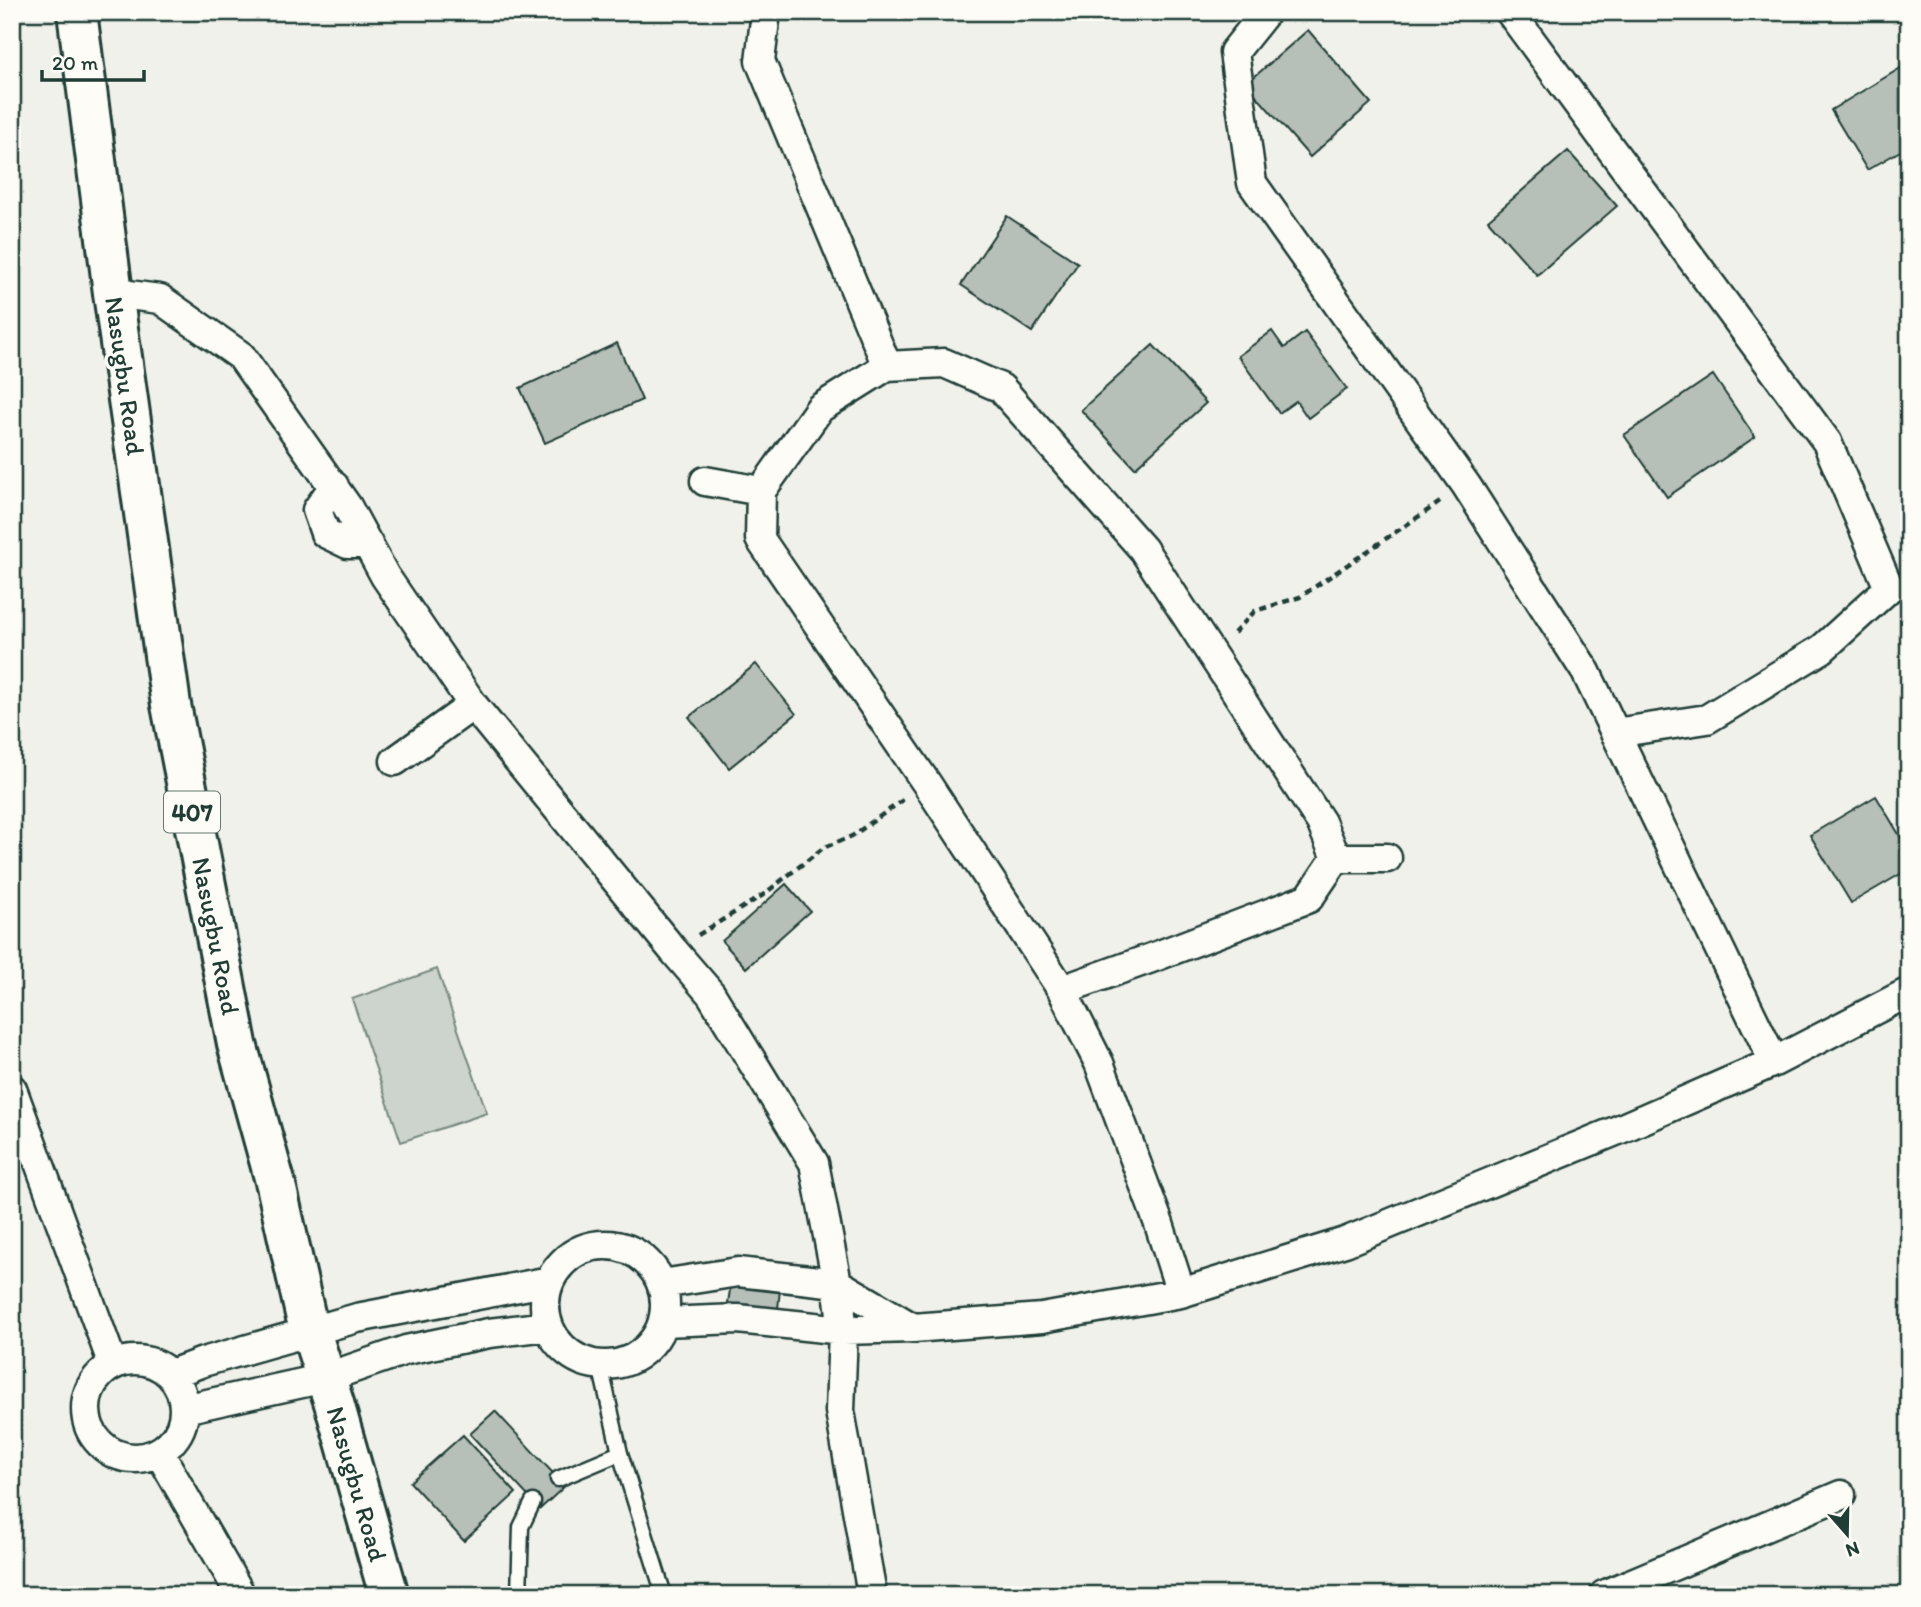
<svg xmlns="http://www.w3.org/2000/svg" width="1921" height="1607" font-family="Itim,sans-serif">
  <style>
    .green { fill: #cdd3cd; stroke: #768880; stroke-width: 2 }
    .building { fill: #b6bfb8; stroke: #1f3d34; stroke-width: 2 }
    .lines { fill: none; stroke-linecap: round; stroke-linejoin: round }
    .service-casing { stroke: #1f3d34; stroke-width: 19 }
    .minor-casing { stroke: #1f3d34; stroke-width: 33 }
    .primary-casing { stroke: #1f3d34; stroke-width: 44 }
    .path { stroke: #1f3d34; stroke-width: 4.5; stroke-dasharray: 7 5; stroke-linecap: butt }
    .service { stroke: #fdfcf7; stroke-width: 14 }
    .minor { stroke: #fdfcf7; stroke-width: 28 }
    .primary { stroke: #fdfcf7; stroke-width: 38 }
    .labels { text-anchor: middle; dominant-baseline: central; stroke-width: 7; stroke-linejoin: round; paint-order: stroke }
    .shield { fill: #fdfcf7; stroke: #62766e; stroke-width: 2 }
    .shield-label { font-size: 24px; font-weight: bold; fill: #1f3d34 }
    .street-label { font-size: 26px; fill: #1f3d34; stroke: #fdfcf7 }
  </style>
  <rect width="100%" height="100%" fill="#f0f1eb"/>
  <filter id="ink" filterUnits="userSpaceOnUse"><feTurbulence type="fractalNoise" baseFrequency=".0143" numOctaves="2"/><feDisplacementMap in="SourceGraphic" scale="14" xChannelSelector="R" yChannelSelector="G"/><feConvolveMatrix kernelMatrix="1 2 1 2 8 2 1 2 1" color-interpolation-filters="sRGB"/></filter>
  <g filter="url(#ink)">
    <!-- green -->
    <path class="green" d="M437,969L487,1113L401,1142L352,999Z"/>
    <!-- building -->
    <path class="building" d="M1308,30L1371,103L1310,157L1246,84Z
      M1909,63V146L1867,170L1831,110Z
      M1568,151L1617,206L1537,275L1488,220Z
      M1007,216L1078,263L1032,332L961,285Z
      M1909,218V236L1900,223Z
      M1272,331L1284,348L1305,332L1347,389L1308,418L1296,401L1279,413L1238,356Z
      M617,343L642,400L545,443L520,388Z
      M1153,345L1206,403L1135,468L1081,410Z
      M1713,375L1755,437L1667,497L1624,435Z
      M756,664L796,714L729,768L689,717Z
      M1876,796L1909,851V869L1851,903L1810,835Z
      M786,884L810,911L746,968L722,941Z
      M731,1283L780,1289L778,1309L728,1303Z
      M495,1411L565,1486L540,1509L470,1434Z
      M463,1435L516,1493L464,1541L410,1482Z"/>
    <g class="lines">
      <!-- service casing -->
      <g class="service-casing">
        <path id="service" d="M600,1365L620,1453L664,1595
          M558,1479L620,1453
          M519,1595L521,1527L533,1502"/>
      </g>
      <!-- minor casing -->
      <g class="minor-casing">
        <path id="minor" d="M766,12L760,61L887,366
          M1266,12L1234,52L1252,183L1466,485L1586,672L1774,1062
          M1510,12L1827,442L1889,588L1822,649L1707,719L1615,733
          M113,293L160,299L241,356L347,506L385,576L473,705L673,950L711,994L814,1163L837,1283L843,1330L840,1411L872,1595
          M705,481L761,491
          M334,486L317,510L325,533L348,544H368
          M395,761L473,705
          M1336,858H1387
          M1062,990L1157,956L1309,898L1336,858L1321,822L1143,549L1001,388L944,363L887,366L820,408L761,491L760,539L927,784L1062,990L1099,1063L1159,1224L1181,1293
          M12,1089L113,1365
          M545 1305a60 60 0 1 1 120 0a60 60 0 1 1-120 0Z
          M662,1284L738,1272L837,1283L913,1328
          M663,1322L738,1319L843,1330L913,1328L1042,1318L1181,1293L1345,1242L1618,1130L1774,1062L1909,992
          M86 1409a49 49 0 1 1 98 0a49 49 0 1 1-98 0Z
          M171,1374L203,1362L357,1318L550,1281
          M184,1409L325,1378L406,1350L489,1333L548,1326
          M159,1452L241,1595
          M1604,1595L1841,1495"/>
      </g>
      <!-- primary casing -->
      <g class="primary-casing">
        <path id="primary" d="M77,12L113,293L171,705L237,1044L276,1185L305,1314L334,1403L389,1595"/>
      </g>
      <!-- path -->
      <path class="path" d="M1234,633L1255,611L1300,597L1440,502
        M698,935L763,895L823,848L852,836L903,800"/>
      <!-- service -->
      <use href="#service" class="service"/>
      <!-- minor -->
      <use href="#minor" class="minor"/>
      <!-- primary -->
      <use href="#primary" class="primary"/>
    </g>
  </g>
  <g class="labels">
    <!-- shield labels -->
    <rect class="shield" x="164" y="791.5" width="56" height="41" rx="5"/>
    <g class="shield-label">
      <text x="192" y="812">407</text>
    </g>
    <!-- street labels -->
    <g class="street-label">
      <text transform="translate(125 376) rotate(82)">Nasugbu Road</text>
      <text transform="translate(216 936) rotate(79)">Nasugbu Road</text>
      <text transform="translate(357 1484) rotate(74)">Nasugbu Road</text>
    </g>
  </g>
  <!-- margin -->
  <rect width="1921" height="1607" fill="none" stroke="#fdfcf7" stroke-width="42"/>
  <rect x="21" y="21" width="1879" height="1565" fill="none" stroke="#1f3d34" stroke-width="2.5" filter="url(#ink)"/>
  <!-- north arrow -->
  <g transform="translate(1847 1534) rotate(160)" stroke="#fdfcf7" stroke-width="5" paint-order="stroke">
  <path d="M0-5L12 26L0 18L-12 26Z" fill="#1f3d34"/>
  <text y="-10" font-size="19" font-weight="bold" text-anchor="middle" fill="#1f3d34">N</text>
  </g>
  <!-- scale -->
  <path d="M42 70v10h102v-10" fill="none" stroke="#1f3d34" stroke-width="3.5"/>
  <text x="52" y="70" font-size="21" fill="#1f3d34" stroke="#fdfcf7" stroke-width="5" paint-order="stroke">20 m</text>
</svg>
